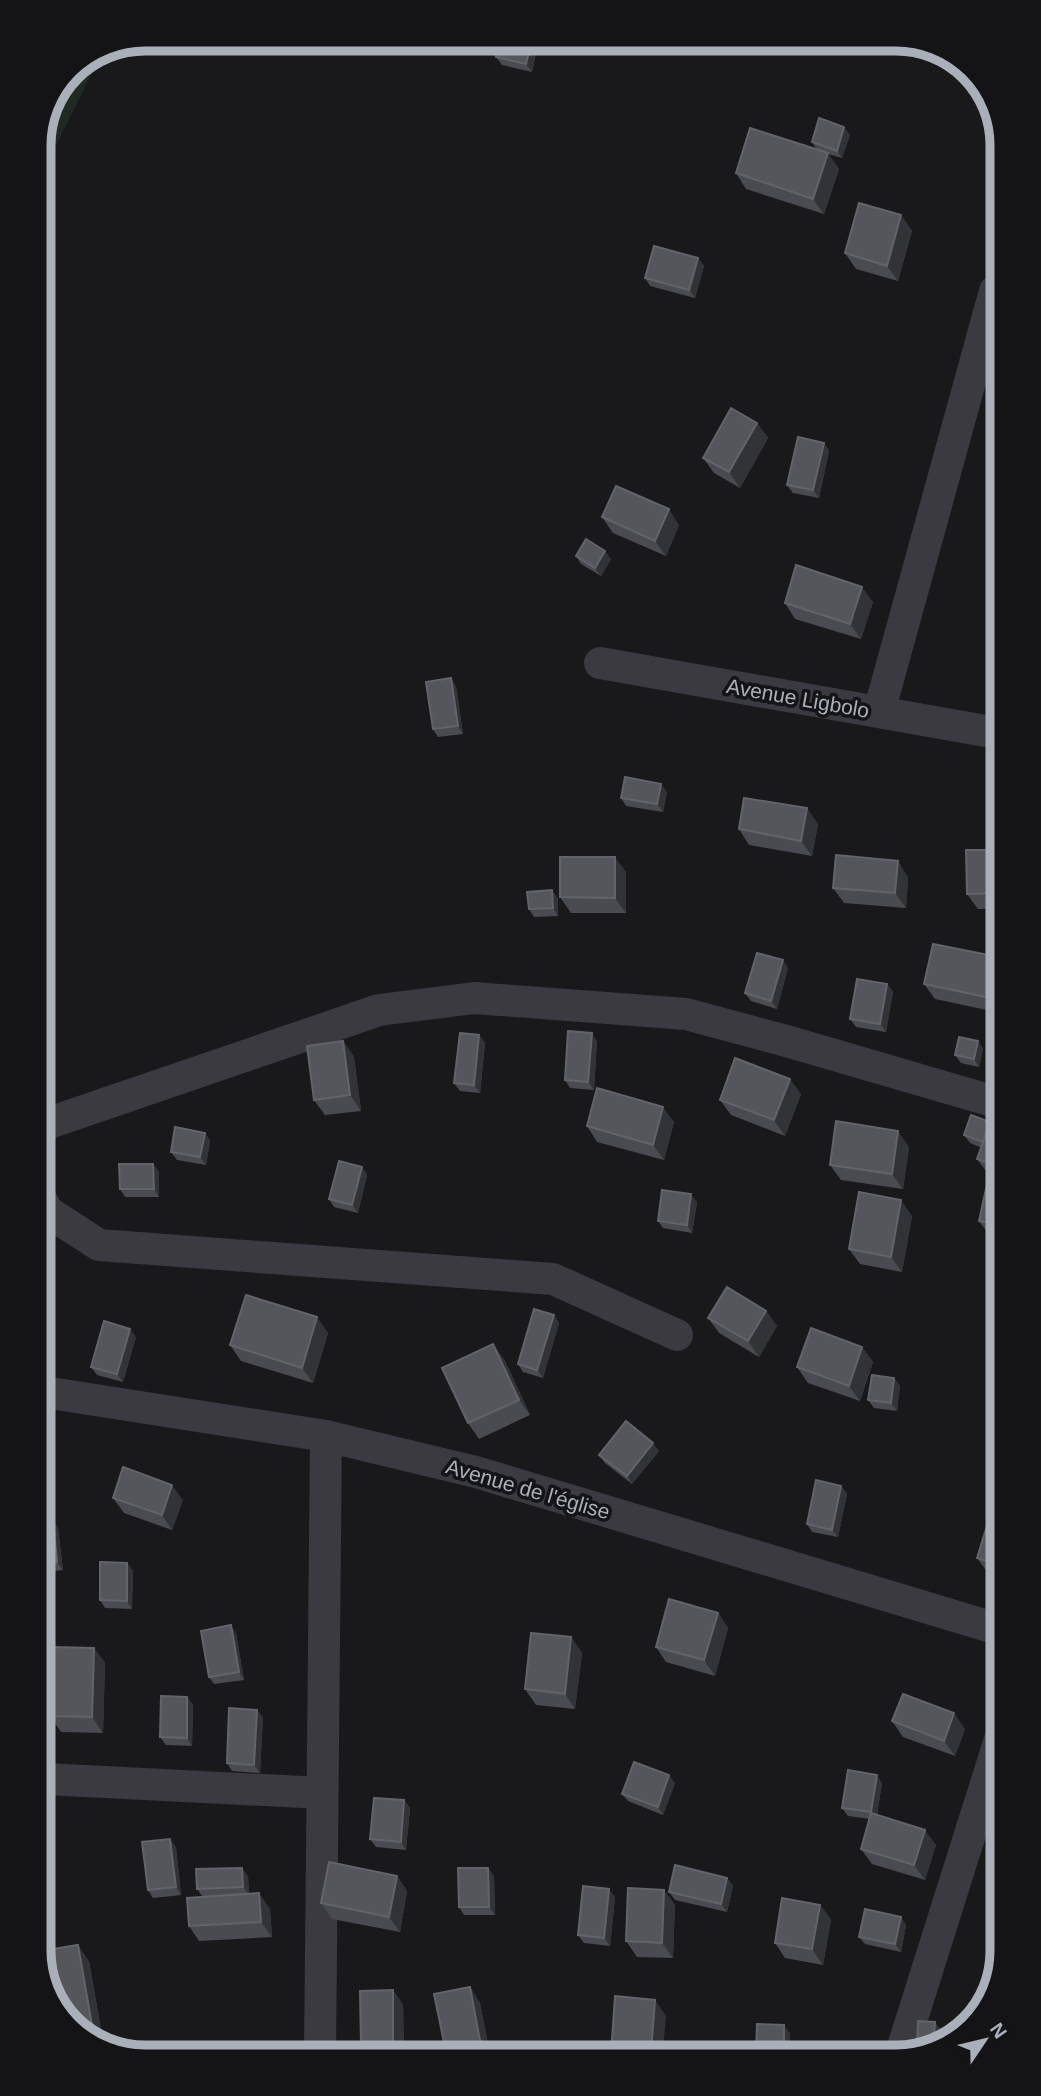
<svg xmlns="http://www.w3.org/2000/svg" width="1041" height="2096" font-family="Helvetica,sans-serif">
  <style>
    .green { fill: #202922 }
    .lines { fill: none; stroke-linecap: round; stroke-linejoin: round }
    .minor { stroke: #3a3a40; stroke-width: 32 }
    .wall { fill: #4a4b50 }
    .shaded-wall { fill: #323336 }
    .building { fill: #55565b; stroke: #62646a; stroke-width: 2 }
    .labels { text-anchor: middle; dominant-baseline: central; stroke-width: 7; stroke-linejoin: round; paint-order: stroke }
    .street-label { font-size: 21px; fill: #abafba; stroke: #141416 }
    .rim { fill: none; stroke: #abafba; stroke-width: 9 }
  </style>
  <rect width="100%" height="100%" fill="#19191b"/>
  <!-- green -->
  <path class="green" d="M100,57L39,179V138L70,69Z"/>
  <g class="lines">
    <!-- minor -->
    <path class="minor" d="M600,663L997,733
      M879,712L995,291
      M43,1125L379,1010L474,998L686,1014L790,1042L999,1103
      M43,1203L48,1212L99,1245L553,1279L677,1335
      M44,1392L326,1436L476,1472L1001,1630
      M46,1779L322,1793
      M902,2050L1002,1733
      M320,2056L326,1436"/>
  </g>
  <!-- wall -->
  <path class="wall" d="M500,39H539L532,72L502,65L496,57Z
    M850,135L842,158L828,154L839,169L824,214L746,189L736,173L817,150L812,142Z
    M901,215L912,231L898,281L856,269L845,253Z
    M698,258L704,266L695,298L650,286L645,278Z
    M757,423L768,438L740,488L714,473L703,458Z
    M824,443L829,451L819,498L793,493L787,485Z
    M602,517L679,525L666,556L613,533Z
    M576,556L611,559L601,576L581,564Z
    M873,602L861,639L795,619L785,603Z
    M456,686L463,734L438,737L433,729Z
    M667,792L663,812L626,806L621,798Z
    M818,824L812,856L749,845L739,829Z
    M998,850V909H978L967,894Z
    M626,872V913H571L560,897Z
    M908,877L906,908L844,903L833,888Z
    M558,898V916L534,917L529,909Z
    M994,956L998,963V1003L996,1012L935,999L924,984Z
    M788,968L777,1009L751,1001L745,993Z
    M887,984L893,992L886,1032L856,1027L850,1019Z
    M479,1035L485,1043L480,1093L460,1091L454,1083Z
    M343,1041L354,1057L361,1111L325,1115L314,1100Z
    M597,1041L594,1090L570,1088L565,1080Z
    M978,1041L983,1049L979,1067L961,1063L955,1055Z
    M801,1094L785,1136L731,1115L720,1100Z
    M674,1122L664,1160L597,1142L587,1126Z
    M995,1129L999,1130V1238L990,1236L979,1221L989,1175L977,1159L982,1148L970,1143L964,1135Z
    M205,1133L210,1141L206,1165L177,1160L171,1152Z
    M909,1147L903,1189L841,1180L830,1165Z
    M153,1164L159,1172V1197H125L120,1189Z
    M362,1167L367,1175L358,1213L334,1207L329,1199Z
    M697,1202L692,1233L663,1228L658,1221Z
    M912,1216L902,1272L860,1264L849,1249Z
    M766,1311L777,1326L759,1357L719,1333L708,1318Z
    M554,1315L559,1323L543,1378L523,1372L518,1364Z
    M328,1333L313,1383L241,1361L230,1345Z
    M136,1337L123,1382L97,1375L91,1367Z
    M862,1347L873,1362L860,1401L808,1383L797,1367Z
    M504,1359L530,1415L479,1439L468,1423Z
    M894,1378L900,1386L897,1411L874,1408L868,1400Z
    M659,1451L632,1484L605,1463L599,1455Z
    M841,1486L847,1494L838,1537L812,1532L807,1524Z
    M113,1498L183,1500L172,1530L124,1513Z
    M1001,1516V1577L988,1573L977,1558Z
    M44,1521L58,1528L63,1570L45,1572Z
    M127,1563L133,1571L132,1609L105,1608L100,1600Z
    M718,1613L728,1628L715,1676L666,1662L656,1647Z
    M236,1633L244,1680L214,1684L209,1677Z
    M571,1637L582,1653L575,1709L536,1705L525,1689Z
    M94,1648L105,1663L103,1733L61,1732L50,1716Z
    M187,1697L193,1705L192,1746L166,1745L160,1737Z
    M257,1710L263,1718L260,1773L232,1771L227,1763Z
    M892,1721L965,1729L955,1756L903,1737Z
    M675,1783L663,1815L628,1801L622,1794Z
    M882,1783L877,1815L936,1845L925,1880L872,1864L861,1849L870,1819L848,1816L842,1808Z
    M404,1800L410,1808L406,1850L376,1847L370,1839Z
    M176,1847L181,1895L153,1898L148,1890Z
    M488,1868L494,1876L495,1915H464L459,1907Z
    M248,1876L249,1894L270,1909L272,1937L199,1941L189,1926L203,1897L197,1889Z
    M397,1876L407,1891L400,1932L332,1919L321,1903Z
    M727,1878L733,1886L727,1912L675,1900L669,1892Z
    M664,1890L675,1905L673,1958L637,1957L626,1941Z
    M615,1897L610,1946L584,1943L578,1935Z
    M820,1905L831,1920L823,1965L785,1958L775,1943Z
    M906,1925L901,1952L865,1944L859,1937Z
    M89,1961L104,2046L85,2039L46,1992Z
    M470,1987L480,2003L490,2054H447L446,2052Z
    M393,1990L403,2005L404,2055H368L361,2045Z"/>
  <!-- shaded-wall -->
  <path class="shaded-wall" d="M532,39H539L532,72L526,64Z
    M844,127L850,135L842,158L837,151Z
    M828,153L839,169L824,214L813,199Z
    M901,215L912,231L898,281L887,266Z
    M698,258L704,266L695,298L689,290Z
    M757,423L768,438L740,488L729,472Z
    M824,443L829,451L819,498L813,490Z
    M669,509L679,525L666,556L655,541Z
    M605,551L611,559L601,576L595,568Z
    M862,587L873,602L861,639L850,624Z
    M451,678L456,686L463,734L458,726Z
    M661,784L667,792L663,812L657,804Z
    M807,808L818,824L812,856L801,841Z
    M615,857L626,872V913L615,898Z
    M898,861L908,877L906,908L895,893Z
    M552,890L558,898V916L553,908Z
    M994,956L998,963V1003L996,1012L986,997Z
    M783,960L788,968L777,1009L771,1001Z
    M887,984L893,992L886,1032L880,1024Z
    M592,1033L597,1041L594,1090L588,1082Z
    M479,1035L485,1043L480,1093L474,1085Z
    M343,1041L354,1057L361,1111L350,1095Z
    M978,1041L983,1049L979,1067L974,1059Z
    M790,1079L801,1094L785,1136L774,1120Z
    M663,1107L674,1122L664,1160L653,1145Z
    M898,1131L909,1147L903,1189L892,1174Z
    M205,1133L210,1141L206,1165L200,1157Z
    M153,1164L159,1172V1197L154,1189Z
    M362,1167L367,1175L358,1213L352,1205Z
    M691,1194L697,1202L692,1233L687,1225Z
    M901,1200L912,1216L902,1272L891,1257Z
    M766,1311L777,1326L759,1357L748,1341Z
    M554,1315L559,1323L543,1378L537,1370Z
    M317,1317L328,1333L313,1383L302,1368Z
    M130,1329L136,1337L123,1382L117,1374Z
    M493,1344L504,1359L530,1415L519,1400Z
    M862,1347L873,1362L860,1401L849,1386Z
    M894,1378L900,1386L897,1411L891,1403Z
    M653,1443L659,1451L632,1484L627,1476Z
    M172,1485L183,1500L172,1530L162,1515Z
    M841,1486L847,1494L838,1537L832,1530Z
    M53,1520L58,1528L63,1570L57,1562Z
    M127,1563L133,1571L132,1609L127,1601Z
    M718,1613L728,1628L715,1676L704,1660Z
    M231,1625L236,1633L244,1680L239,1672Z
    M571,1637L582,1653L575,1709L565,1694Z
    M94,1648L105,1663L103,1733L92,1717Z
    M187,1697L193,1705L192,1746L187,1738Z
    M257,1710L263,1718L260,1773L254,1765Z
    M954,1713L965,1729L955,1756L944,1741Z
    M669,1775L675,1783L663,1815L658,1807Z
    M877,1775L882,1783L876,1820L871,1812Z
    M404,1800L410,1808L406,1850L401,1842Z
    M925,1830L936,1845L925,1880L914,1865Z
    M46,1836L49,1852L46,1847Z
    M170,1839L176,1847L181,1895L176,1887Z
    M242,1868L248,1876L249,1895L243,1887Z
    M488,1868L494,1876L495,1915L489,1907Z
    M397,1876L407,1891L400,1932L389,1917Z
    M727,1878L733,1886L727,1912L721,1904Z
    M609,1889L615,1897L610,1946L604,1938Z
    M664,1890L675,1905L673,1958L662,1943Z
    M259,1893L270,1909L272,1937L261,1922Z
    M820,1905L831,1920L823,1965L812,1949Z
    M901,1917L906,1925L901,1952L895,1944Z
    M78,1945L89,1961L104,2046L93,2031Z
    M470,1987L480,2003L490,2054H487L481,2046Z
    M393,1990L403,2005L404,2055H401L393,2044Z
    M655,2000L666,2016L663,2052H651Z
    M935,2022L941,2030L939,2047L937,2050H933Z
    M784,2025L790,2033V2051H784Z"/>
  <!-- building -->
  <path class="building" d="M500,39H532L526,64L496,57Z
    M819,118L844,127L837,151L812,142Z
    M750,128L828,153L813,199L736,173Z
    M859,203L901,215L887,266L845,253Z
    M654,246L698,258L689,290L645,278Z
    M731,408L757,423L729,472L703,458Z
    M798,437L824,443L813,490L787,485Z
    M616,486L669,509L655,541L602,517Z
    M586,539L605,551L595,568L576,556Z
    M796,565L862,587L850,624L785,603Z
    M451,678L458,726L433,729L426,682Z
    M625,777L661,784L657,804L621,798Z
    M744,798L807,808L801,841L739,829Z
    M966,850H998V893L967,894Z
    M836,855L898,861L895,893L833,888Z
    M560,857H615V898L560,897Z
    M552,890L553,908L529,909L527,892Z
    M933,944L994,956L986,997L924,984Z
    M757,953L783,960L771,1001L745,993Z
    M857,979L887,984L880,1024L850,1019Z
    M568,1031L592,1033L588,1082L565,1080Z
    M460,1033L479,1035L474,1085L454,1083Z
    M959,1037L978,1041L974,1059L955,1055Z
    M343,1041L350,1095L314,1100L307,1046Z
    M735,1058L790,1079L774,1120L720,1100Z
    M597,1088L663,1107L653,1145L587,1126Z
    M971,1115L990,1122L983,1142L964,1135Z
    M836,1121L898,1131L892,1174L830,1165Z
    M989,1126L999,1130V1167L977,1159Z
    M175,1127L205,1133L200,1157L171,1152Z
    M339,1161L362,1167L352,1205L329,1199Z
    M119,1164H153L154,1189H120Z
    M989,1175L999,1177V1225L979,1221Z
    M662,1190L691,1194L687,1225L658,1221Z
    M859,1192L901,1200L891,1257L849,1249Z
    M727,1287L766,1311L748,1341L708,1318Z
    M246,1295L317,1317L302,1368L230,1345Z
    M534,1309L554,1315L537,1370L518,1364Z
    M104,1321L130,1329L117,1374L91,1367Z
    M811,1328L862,1347L849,1386L797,1367Z
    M493,1344L519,1400L468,1423L442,1368Z
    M1000,1354V1370H997Z
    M872,1375L894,1378L891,1403L868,1400Z
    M626,1421L653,1443L627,1476L599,1455Z
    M123,1467L172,1485L162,1515L113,1498Z
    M816,1480L841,1486L832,1530L807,1524Z
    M991,1513L1001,1516V1565L977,1558Z
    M53,1520L57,1562L45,1563L44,1521Z
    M100,1562L127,1563V1601L100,1600Z
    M669,1599L718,1613L704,1660L656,1647Z
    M231,1625L239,1672L209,1677L201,1631Z
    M531,1633L571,1637L565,1694L525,1689Z
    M51,1647L94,1648L92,1717L50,1716Z
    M903,1694L954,1713L944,1741L892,1721Z
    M161,1696L187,1697V1738L160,1737Z
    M229,1708L257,1710L254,1765L227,1763Z
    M634,1762L669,1775L658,1807L622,1794Z
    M848,1770L877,1775L871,1812L842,1808Z
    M374,1798L404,1800L401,1842L370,1839Z
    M871,1813L925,1830L914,1865L861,1849Z
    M170,1839L176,1887L148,1890L142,1842Z
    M329,1862L397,1876L389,1917L321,1903Z
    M675,1865L727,1878L721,1904L669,1892Z
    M242,1868L243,1887L197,1889L196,1869Z
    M458,1868H488L489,1907H459Z
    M583,1886L609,1889L604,1938L578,1935Z
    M628,1888L664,1890L662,1943L626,1941Z
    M259,1893L261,1922L189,1926L187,1898Z
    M782,1898L820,1905L812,1949L775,1943Z
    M865,1909L901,1917L895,1944L859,1937Z
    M78,1945L93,2031L80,2033L46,1992V1950Z
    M470,1987L481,2046L446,2052L434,1994Z
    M393,1990V2044L361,2045L360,1991Z
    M615,1996L655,2000L651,2052L611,2053Z
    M918,2021L935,2022L933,2049L917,2048Z
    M757,2024L784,2025V2051H756Z"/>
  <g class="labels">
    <!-- street labels -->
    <g class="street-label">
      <text transform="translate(798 698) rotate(10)">Avenue Ligbolo</text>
      <text transform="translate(528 1489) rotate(16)">Avenue de l'église</text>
    </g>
  </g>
  <!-- crop -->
  <path d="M0 0H1041V2096H0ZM145 51H896A94 94 0 0 1 990 145V1951A94 94 0 0 1 896 2045H145A94 94 0 0 1 51 1951V145A94 94 0 0 1 145 51Z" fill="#141416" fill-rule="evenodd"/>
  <path class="rim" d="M145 51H896A94 94 0 0 1 990 145V1951A94 94 0 0 1 896 2045H145A94 94 0 0 1 51 1951V145A94 94 0 0 1 145 51Z"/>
  <!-- north arrow -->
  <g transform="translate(985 2040) rotate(55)" stroke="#141416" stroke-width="5" paint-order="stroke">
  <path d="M0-5L12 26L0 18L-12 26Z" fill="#abafba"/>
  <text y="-10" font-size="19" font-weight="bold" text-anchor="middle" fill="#abafba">N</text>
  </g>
</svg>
